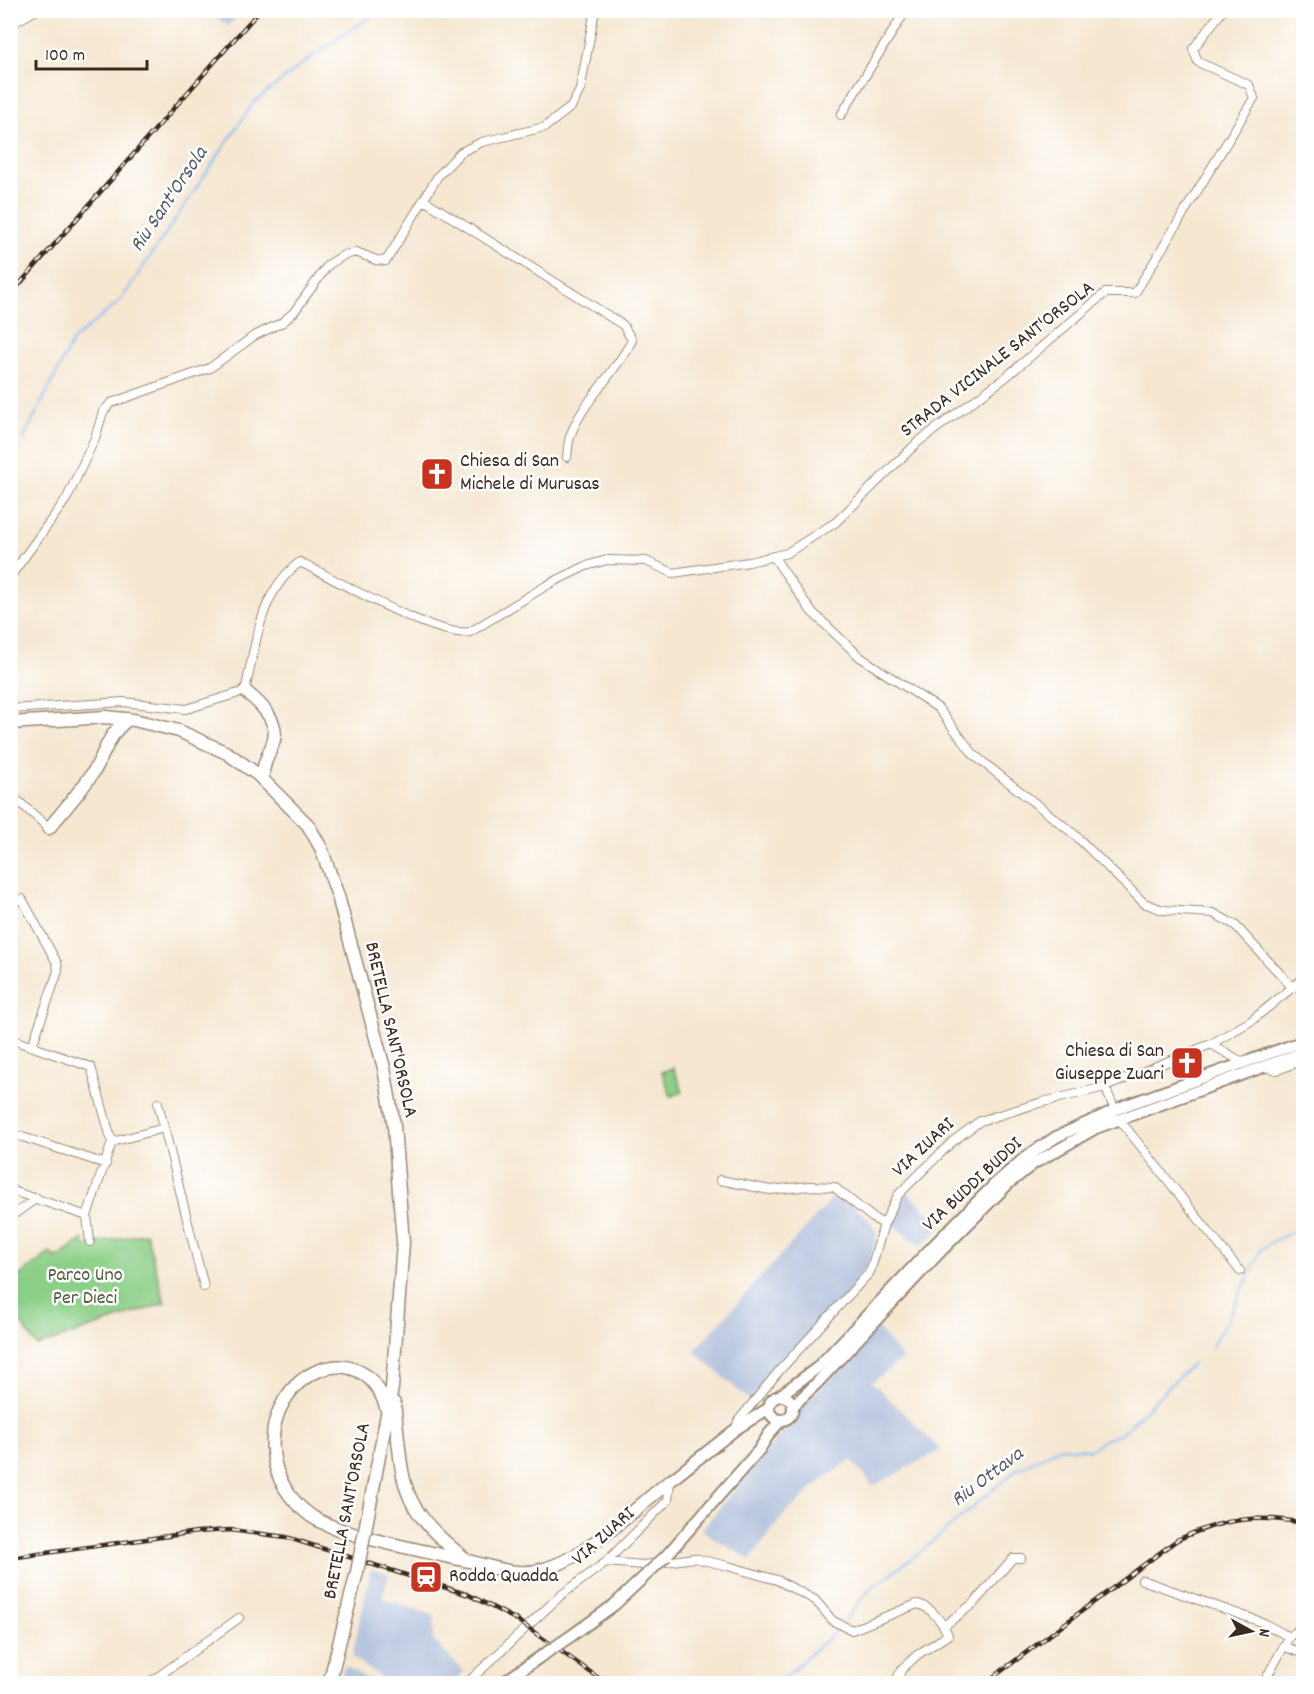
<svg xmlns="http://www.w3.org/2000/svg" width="1314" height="1694" font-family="Dekko,sans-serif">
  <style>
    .industrial { fill: #b7c5de }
    .green { fill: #8ccf87; stroke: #647c52; stroke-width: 1.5 }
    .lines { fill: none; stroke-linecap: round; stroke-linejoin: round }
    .stream { stroke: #88baf5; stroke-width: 2 }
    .street-casing { stroke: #988877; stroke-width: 10 }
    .secondary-casing { stroke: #988877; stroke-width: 14 }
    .primary-casing { stroke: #988877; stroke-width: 15 }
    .street { stroke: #fff; stroke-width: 8 }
    .secondary { stroke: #fff; stroke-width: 10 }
    .primary { stroke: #fff; stroke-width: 12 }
    .rail-casing { stroke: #3b2a1e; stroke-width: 4.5 }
    .rail { stroke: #fff; stroke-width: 2; stroke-dasharray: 7; stroke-linecap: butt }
    .secondary-bridge-casing { stroke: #988877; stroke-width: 14; stroke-linecap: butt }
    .primary-bridge-casing { stroke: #988877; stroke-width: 15; stroke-linecap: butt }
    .secondary-bridge { stroke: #fff; stroke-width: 10 }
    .primary-bridge { stroke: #fff; stroke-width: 12 }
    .labels { text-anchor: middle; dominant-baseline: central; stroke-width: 5; stroke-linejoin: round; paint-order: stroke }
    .street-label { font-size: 20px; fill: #3b2a1e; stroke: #fff }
    .poi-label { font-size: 20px; fill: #3b2a1e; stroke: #fff; text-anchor: start }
    .park-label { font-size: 20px; fill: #535c3e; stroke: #fff }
    .water-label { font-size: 21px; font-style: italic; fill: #565c69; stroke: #fff }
  </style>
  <rect width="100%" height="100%" fill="#fff"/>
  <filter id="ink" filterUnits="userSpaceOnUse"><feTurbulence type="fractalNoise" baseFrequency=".0167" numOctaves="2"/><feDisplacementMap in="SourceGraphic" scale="12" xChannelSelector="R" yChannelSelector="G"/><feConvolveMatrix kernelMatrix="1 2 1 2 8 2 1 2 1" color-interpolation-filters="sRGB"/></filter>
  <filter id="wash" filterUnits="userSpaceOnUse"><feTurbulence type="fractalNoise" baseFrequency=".008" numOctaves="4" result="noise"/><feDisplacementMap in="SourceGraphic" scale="24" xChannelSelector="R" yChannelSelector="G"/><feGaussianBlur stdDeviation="1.35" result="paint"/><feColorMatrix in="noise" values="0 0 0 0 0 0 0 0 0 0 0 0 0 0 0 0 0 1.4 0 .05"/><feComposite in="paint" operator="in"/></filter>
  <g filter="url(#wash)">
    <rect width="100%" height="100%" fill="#f5e7d0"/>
    <!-- industrial -->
    <path class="industrial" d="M210,11H242L228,26Z
      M906,1191L942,1226L921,1247L887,1220Z
      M837,1193L868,1218L877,1233L873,1251L860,1282L750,1401L694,1351Z
      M873,1323L903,1359L872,1382L941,1450L873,1486L851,1460L821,1481L782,1517L750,1560L701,1530Z
      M371,1569L389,1574L382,1598L435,1616L433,1640L464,1672L459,1677L457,1683H389L352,1657Z
      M345,1666L374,1683H339Z"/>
    <!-- green -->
    <path class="green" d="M673,1068L683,1092L671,1096L662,1072Z
      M146,1233L165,1303L37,1346L11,1309V1302L17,1297L11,1282L50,1253L56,1259L83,1239L84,1246Z"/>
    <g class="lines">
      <!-- stream -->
      <path class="stream" d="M23,440L73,340L121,300L254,102L314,55L381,10
        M10,462L19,448
        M1211,1347L1228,1319L1261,1250L1273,1241L1304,1227
        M844,1622L870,1589L923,1550L1016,1470L1061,1447L1090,1450L1104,1440L1121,1434L1193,1363
        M777,1684L837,1630"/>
    </g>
  </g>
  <g filter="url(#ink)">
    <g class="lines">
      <!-- street casing -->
      <g class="street-casing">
        <path id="street" d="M10,25L36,10
          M841,115L906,10
          M424,200L623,325L632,340C616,373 583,401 571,434C568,441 568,450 567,457
          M773,556L811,611L860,657L938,708L974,755L1074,834L1144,903L1163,910L1213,913L1235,925L1293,988
          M10,577L67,498L95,438L103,412L111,403L210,368L254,336L283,322L294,312L328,265L344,255L356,252L376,260L386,261L438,176L461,152L482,142L545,127L571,107L580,90L595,10
          M10,709L124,702L186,709L245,691C256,645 259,592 300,562C335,579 435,638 470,632L549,584L586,566L607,560L646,561L673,573L749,562L787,553L836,522L918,442L1006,377L1105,293H1135L1254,98L1249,85L1198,62L1193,49L1223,10
          M10,794L49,828
          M10,903L22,899L57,963L58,971L32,1046
          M10,1039L91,1067L112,1142L87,1216L90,1242
          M1244,1063L1211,1044L1251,1021L1304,978
          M1265,1067L1277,1070L1304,1060
          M1105,1087L1115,1110
          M158,1103L204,1287
          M1119,1119L1240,1271
          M10,1133L106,1164
          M112,1142L164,1128
          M720,1180L770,1190L810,1186L834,1187L873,1218L884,1224
          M10,1190L87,1216
          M10,1217L37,1198
          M736,1429L738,1421L779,1371L870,1272L884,1224L898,1195L952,1142L980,1121L1039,1103L1105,1087L1211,1044
          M606,1562L644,1565L694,1558L728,1566L777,1580L815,1600L833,1621L852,1630L917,1604C931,1606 943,1623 948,1635L917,1655L902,1669L894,1684
          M1142,1580L1264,1623L1289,1637
          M944,1626L974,1603L1013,1558H1021
          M1283,1646L1304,1654
          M148,1684L239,1618
          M466,1684L560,1596L606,1562L668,1500L670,1481
          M1263,1684L1289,1637L1304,1625"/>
      </g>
      <!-- secondary casing -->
      <g class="secondary-casing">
        <path id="secondary" d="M779,1396L817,1368L931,1248L996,1183L1026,1157L1056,1137L1124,1106L1304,1041
          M769 1408a12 12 0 1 1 24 0a12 12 0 1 1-24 0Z
          M793,1406L816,1384L939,1253L1009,1183L1033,1164L1096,1128L1304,1052
          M670,1481L736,1429L769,1408
          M666,1556L759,1450L769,1434L781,1420
          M571,1636L614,1605L648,1573
          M501,1684L543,1655"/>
      </g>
      <!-- primary casing -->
      <g class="primary-casing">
        <path id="primary" d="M245,691C260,703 281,722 273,743C268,757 262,764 263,780
          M10,723L106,717L134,720L179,731L227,753L257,774L308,825L321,848L338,896L384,1068L394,1126L403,1243L392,1388L367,1520
          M49,828C63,811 78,794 90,777C106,755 105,737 128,719
          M394,1403C404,1481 395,1504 463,1557
          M387,1410C364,1329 266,1372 273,1451C275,1478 290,1501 311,1516C342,1537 426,1551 464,1560C482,1564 499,1571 517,1572C527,1573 535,1572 544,1569C586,1558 635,1508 670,1481
          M329,1684L357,1572"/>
      </g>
      <!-- street -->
      <use href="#street" class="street"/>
      <!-- secondary -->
      <use href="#secondary" class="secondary"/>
      <!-- primary -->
      <use href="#primary" class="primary"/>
      <!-- rail casing -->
      <g class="rail-casing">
        <path id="rail" d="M10,295L260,10
          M10,1558L197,1532L230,1530L286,1537L469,1595L517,1620L607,1684
          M984,1684L1177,1540C1222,1519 1254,1514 1304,1523"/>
      </g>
      <!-- rail -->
      <use href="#rail" class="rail"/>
      <!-- secondary-bridge casing -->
      <g class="secondary-bridge-casing">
        <path id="secondary-bridge" d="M648,1573L666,1556
          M543,1655L571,1636"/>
      </g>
      <!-- primary-bridge casing -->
      <g class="primary-bridge-casing">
        <path id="primary-bridge" d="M357,1572L367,1520"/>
      </g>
      <!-- secondary-bridge -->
      <use href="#secondary-bridge" class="secondary-bridge"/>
      <!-- primary-bridge -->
      <use href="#primary-bridge" class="primary-bridge"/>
    </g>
  </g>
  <!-- icons -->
  <defs>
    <g id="church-square" transform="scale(1.725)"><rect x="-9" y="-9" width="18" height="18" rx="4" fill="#c8321e" stroke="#fff"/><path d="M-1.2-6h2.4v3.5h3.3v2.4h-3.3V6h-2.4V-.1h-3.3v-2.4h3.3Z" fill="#fff"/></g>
    <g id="station-square" transform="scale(1.725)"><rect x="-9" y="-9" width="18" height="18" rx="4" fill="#c8321e" stroke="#fff"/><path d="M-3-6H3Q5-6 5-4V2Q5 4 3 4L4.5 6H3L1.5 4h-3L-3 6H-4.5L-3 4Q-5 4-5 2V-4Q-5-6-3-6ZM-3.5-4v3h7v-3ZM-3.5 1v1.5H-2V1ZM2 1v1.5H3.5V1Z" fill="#fff"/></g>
  </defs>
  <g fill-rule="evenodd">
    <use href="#church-square" x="437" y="474"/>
    <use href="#church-square" x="1187" y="1063"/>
    <use href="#station-square" x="426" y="1577"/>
  </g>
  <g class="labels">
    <!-- street labels -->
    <g class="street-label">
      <text transform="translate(998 360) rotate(-38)">STRADA VICINALE SANT'ORSOLA</text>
      <text transform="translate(390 1030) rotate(77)">BRETELLA SANT'ORSOLA</text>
      <text transform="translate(924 1148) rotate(-43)">VIA ZUARI</text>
      <text transform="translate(973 1185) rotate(-43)">VIA BUDDI BUDDI</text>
      <text transform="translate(348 1511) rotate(-79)">BRETELLA SANT'ORSOLA</text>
      <text transform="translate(604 1537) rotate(-42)">VIA ZUARI</text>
    </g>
    <!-- poi labels -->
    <g class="poi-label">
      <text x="460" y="462">Chiesa di San<tspan x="460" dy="23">Michele di Murusas</tspan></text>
      <text x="1164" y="1052" text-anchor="end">Chiesa di San<tspan x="1164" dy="23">Giuseppe Zuari</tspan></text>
      <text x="449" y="1577">Rodda Quadda</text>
    </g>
    <!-- park labels -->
    <g class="park-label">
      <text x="85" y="1276">Parco Uno<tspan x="85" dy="23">Per Dieci</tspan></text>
    </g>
    <!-- water labels -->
    <g class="water-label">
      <text transform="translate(170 200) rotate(-56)">Riu Sant'Orsola</text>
      <text transform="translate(988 1478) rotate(-37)">Riu Ottava</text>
    </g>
  </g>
  <!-- margin -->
  <rect width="1314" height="1694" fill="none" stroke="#fff" stroke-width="36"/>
  <!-- north arrow -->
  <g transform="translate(1251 1631) rotate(98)" stroke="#ffffff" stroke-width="4.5" paint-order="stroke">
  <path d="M0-4.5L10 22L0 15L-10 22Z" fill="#3b2a1e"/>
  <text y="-9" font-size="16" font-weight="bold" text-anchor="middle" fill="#3b2a1e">N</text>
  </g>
  <!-- scale -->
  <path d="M36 60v9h111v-9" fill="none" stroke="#3b2a1e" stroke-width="3"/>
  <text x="45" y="60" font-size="18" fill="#3b2a1e" stroke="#ffffff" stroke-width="4.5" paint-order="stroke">100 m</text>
</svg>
